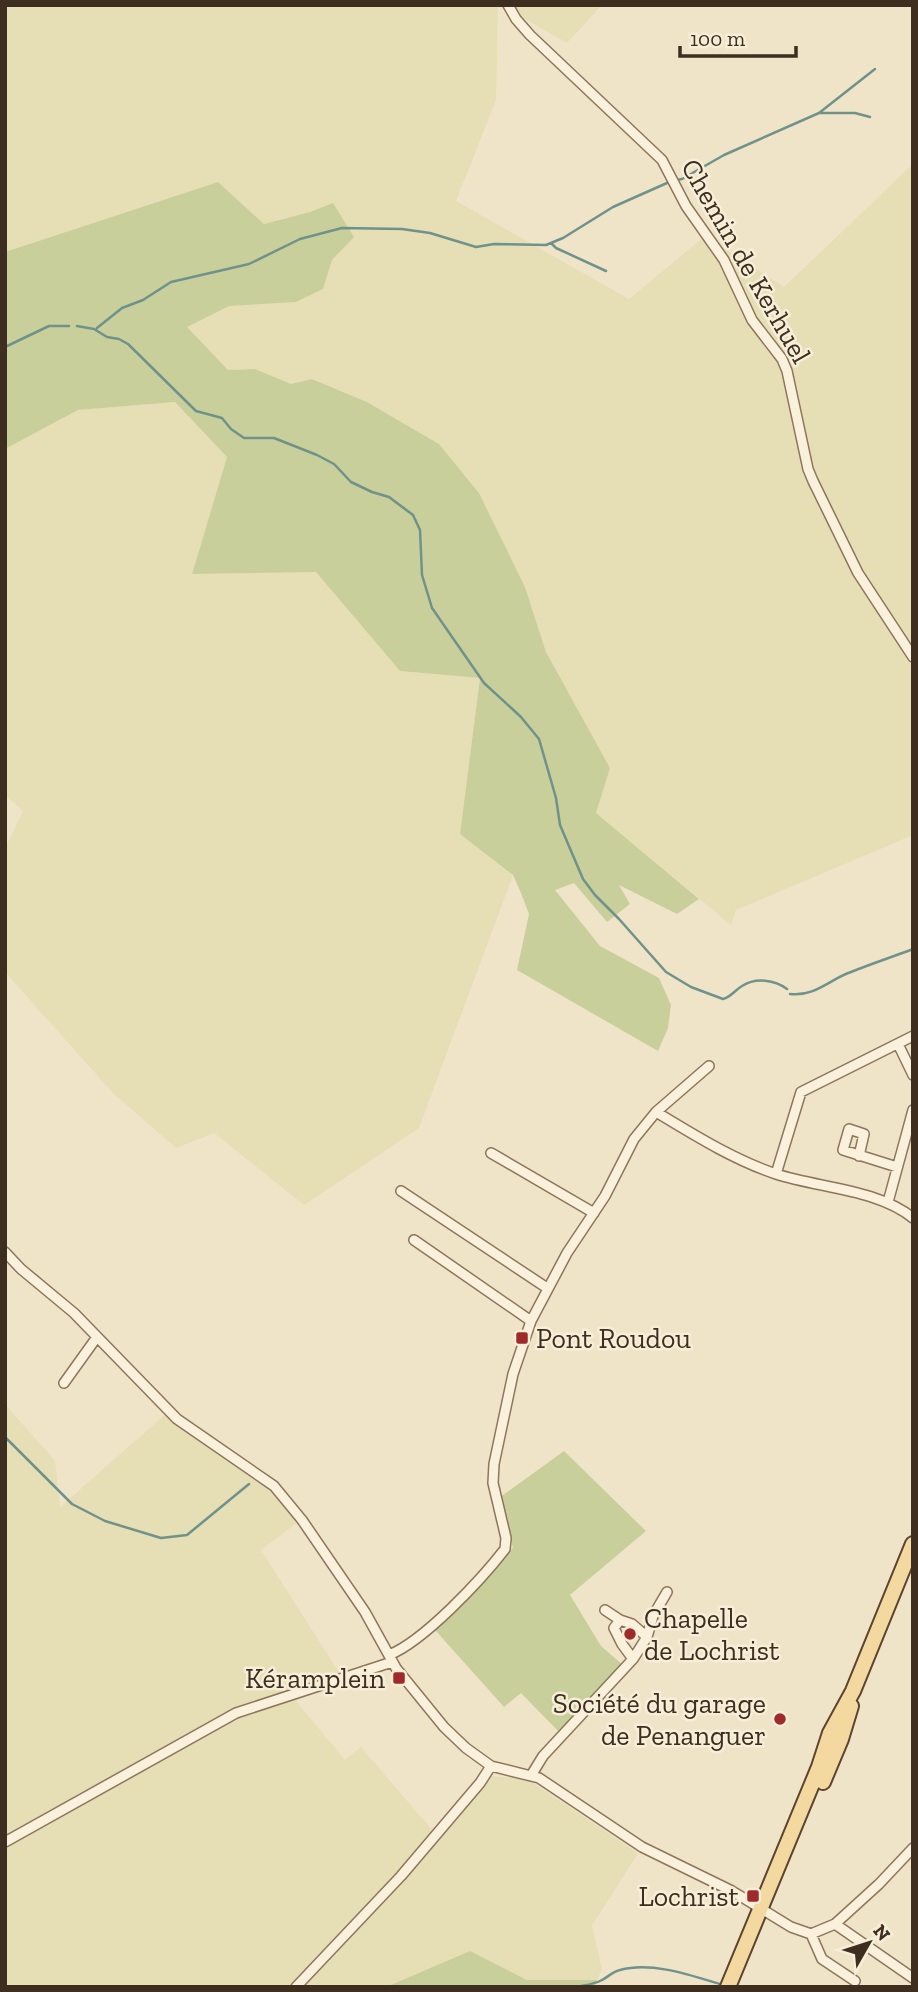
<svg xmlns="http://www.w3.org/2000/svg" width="918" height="1992" font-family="'Zilla Slab',serif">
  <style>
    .farmland { fill: #e6deb5 }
    .green { fill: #c9cf9b }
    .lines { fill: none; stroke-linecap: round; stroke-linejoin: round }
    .stream { stroke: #6f938a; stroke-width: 2.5 }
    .minor-casing { stroke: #8d765c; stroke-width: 12 }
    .primary-casing { stroke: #5b4430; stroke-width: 18 }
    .minor { stroke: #faf1dc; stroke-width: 9 }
    .primary { stroke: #f3d9a0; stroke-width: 14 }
    .poi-dot { fill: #9e2a2b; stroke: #f7eed8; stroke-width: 2.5 }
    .labels { text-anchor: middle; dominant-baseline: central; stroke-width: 5; stroke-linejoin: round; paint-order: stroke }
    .street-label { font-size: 28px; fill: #3d2e20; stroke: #f7eed8 }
    .poi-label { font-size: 28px; fill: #3d2e20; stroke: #f7eed8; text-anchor: end }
  </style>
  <rect width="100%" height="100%" fill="#f0e4c8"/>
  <!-- farmland -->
  <path class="farmland" d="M5,5H498L496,100L456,201L629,299L705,236L784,287L913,164V835L736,910L731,925L596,813L610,768L546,652L525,587L479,493L439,444L367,402L313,379L291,384L255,369L228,370L186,327L229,306L296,302L323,289L332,260L353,237L333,204L310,212L264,224L218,182L5,252Z
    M501,5H602L567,43Z
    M175,402L227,457L192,574L316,572L400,671L480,678L460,834L513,875L419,1128L304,1205L214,1133L176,1148L113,1093L5,972V848L23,811L5,795V449L78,410Z
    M5,1404L55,1461L60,1507L167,1413L253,1474L277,1496L298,1522L261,1550L340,1674L296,1701L345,1760L361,1747L433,1831L487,1776L527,1779L638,1853L592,1926L602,1969L597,1980H527L470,1951L386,1987H5Z"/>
  <!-- green -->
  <path class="green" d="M218,182L264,224L310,212L333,203L354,237L332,260L323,289L296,302L229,306L187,327L228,370L255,369L291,384L312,379L367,402L439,444L479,493L525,587L546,652L610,768L596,813L699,899L677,914L619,885L630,904L607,922L574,883L555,890L600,946L659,978L671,1005L668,1028L658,1051L517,970L529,914L521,893L513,875L460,834L480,678L400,671L316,572L192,574L227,457L175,402L78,410L5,449V252Z
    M564,1451L646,1531L570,1595L601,1646L624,1666L558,1731L521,1693L504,1707L435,1630L513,1548L499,1498Z
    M470,1951L527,1980H597L594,1987H386Z"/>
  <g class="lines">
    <!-- stream -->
    <path class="stream" d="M819,113H855L870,117
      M677,180L682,179L724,155L819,113L875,69
      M551,243L556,248L606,271
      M77,326L94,329L107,337L119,339L128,344L196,411L222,418L231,429L244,438H274L317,455L334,464L351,482L372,492L389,497L413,515L420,530L422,575L432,608L484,683L521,717L539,739L556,798L560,825L583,879L595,895L619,919L666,972L691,987L723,999C731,997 735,990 742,986C756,977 775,980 787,989
      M97,328L122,308L143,300L171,282L249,264L300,239L342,228L402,229L430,233L476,247L494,244L546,245L563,238L613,207L667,183
      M5,347L49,326H69
      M790,994C815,997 830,979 851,972C871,964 892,957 913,949
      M5,1437L72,1504L105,1521L161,1538L187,1535L249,1484
      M575,1987C584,1985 593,1985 602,1980C608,1977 612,1972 620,1970C652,1961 693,1976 723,1985"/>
    <!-- minor casing -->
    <g class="minor-casing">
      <path id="minor" d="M508,5L516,19L530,35L662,160L686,206L724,260L752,320L782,359L787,371L808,469L813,481L858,573L913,657
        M898,1044L913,1075
        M656,1112C694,1135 734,1160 776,1174C819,1188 877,1189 913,1218
        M491,1153L594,1213
        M859,1156L864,1134L849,1129L843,1150L897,1167
        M776,1174L801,1092L913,1036
        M401,1191L547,1288
        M888,1202L913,1110
        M414,1240L531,1321
        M5,1252L21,1269L74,1313L177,1419L274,1486L302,1520L365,1612L396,1668L444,1727L466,1748L491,1766L539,1778L642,1847L732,1891L791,1927L811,1934L835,1924L913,1978
        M64,1383L97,1337
        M605,1610L620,1620
        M647,1637L653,1616L667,1592
        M389,1655C424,1641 481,1580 505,1549L506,1538L493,1483L494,1464L513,1374L531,1321L567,1253L605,1196L634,1139L656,1112L709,1066
        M532,1774L543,1756L633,1659L622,1644L614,1628L620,1620L632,1624L647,1637L633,1659
        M5,1842L236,1713L392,1662
        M835,1924L879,1884L913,1848
        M811,1934L822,1959L855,1981
        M296,1987L401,1876L480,1783L491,1766"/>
    </g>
    <!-- primary casing -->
    <g class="primary-casing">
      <path id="primary" d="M823,1782L841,1739L851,1706
        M728,1987L819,1767L830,1733L853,1691L913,1544"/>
    </g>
    <!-- minor -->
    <use href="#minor" class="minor"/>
    <!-- primary -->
    <use href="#primary" class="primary"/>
  </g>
  <!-- markers -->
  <g class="poi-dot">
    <rect x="515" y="1331" width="14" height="14" rx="3.5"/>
    <circle cx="630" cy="1634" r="7"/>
    <rect x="392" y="1671" width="14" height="14" rx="3.5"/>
    <circle cx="780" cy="1719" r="7"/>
    <rect x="746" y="1889" width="14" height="14" rx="3.5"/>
  </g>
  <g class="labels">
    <!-- street labels -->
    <g class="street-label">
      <text transform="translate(746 261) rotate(60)">Chemin de Kerhuel</text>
    </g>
    <!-- poi labels -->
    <g class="poi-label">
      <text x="536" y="1338" text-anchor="start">Pont Roudou</text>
      <text x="644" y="1618" text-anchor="start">Chapelle<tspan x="644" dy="32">de Lochrist</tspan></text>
      <text x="385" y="1678">Kéramplein</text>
      <text x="766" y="1703">Société du garage<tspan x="766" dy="32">de Penanguer</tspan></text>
      <text x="739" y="1896">Lochrist</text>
    </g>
  </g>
  <!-- border -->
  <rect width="918" height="1992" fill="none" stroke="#3d2e20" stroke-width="14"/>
  <!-- north arrow -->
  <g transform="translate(869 1943) rotate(51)" stroke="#f7eed8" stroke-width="5" paint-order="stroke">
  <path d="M0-5L12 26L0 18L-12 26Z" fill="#3d2e20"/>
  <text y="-10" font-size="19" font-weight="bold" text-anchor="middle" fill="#3d2e20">N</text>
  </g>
  <!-- scale -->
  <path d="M680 46v10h116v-10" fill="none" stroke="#3d2e20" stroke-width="3.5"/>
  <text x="690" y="46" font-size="21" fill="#3d2e20" stroke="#f7eed8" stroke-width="5" paint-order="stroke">100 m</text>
</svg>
